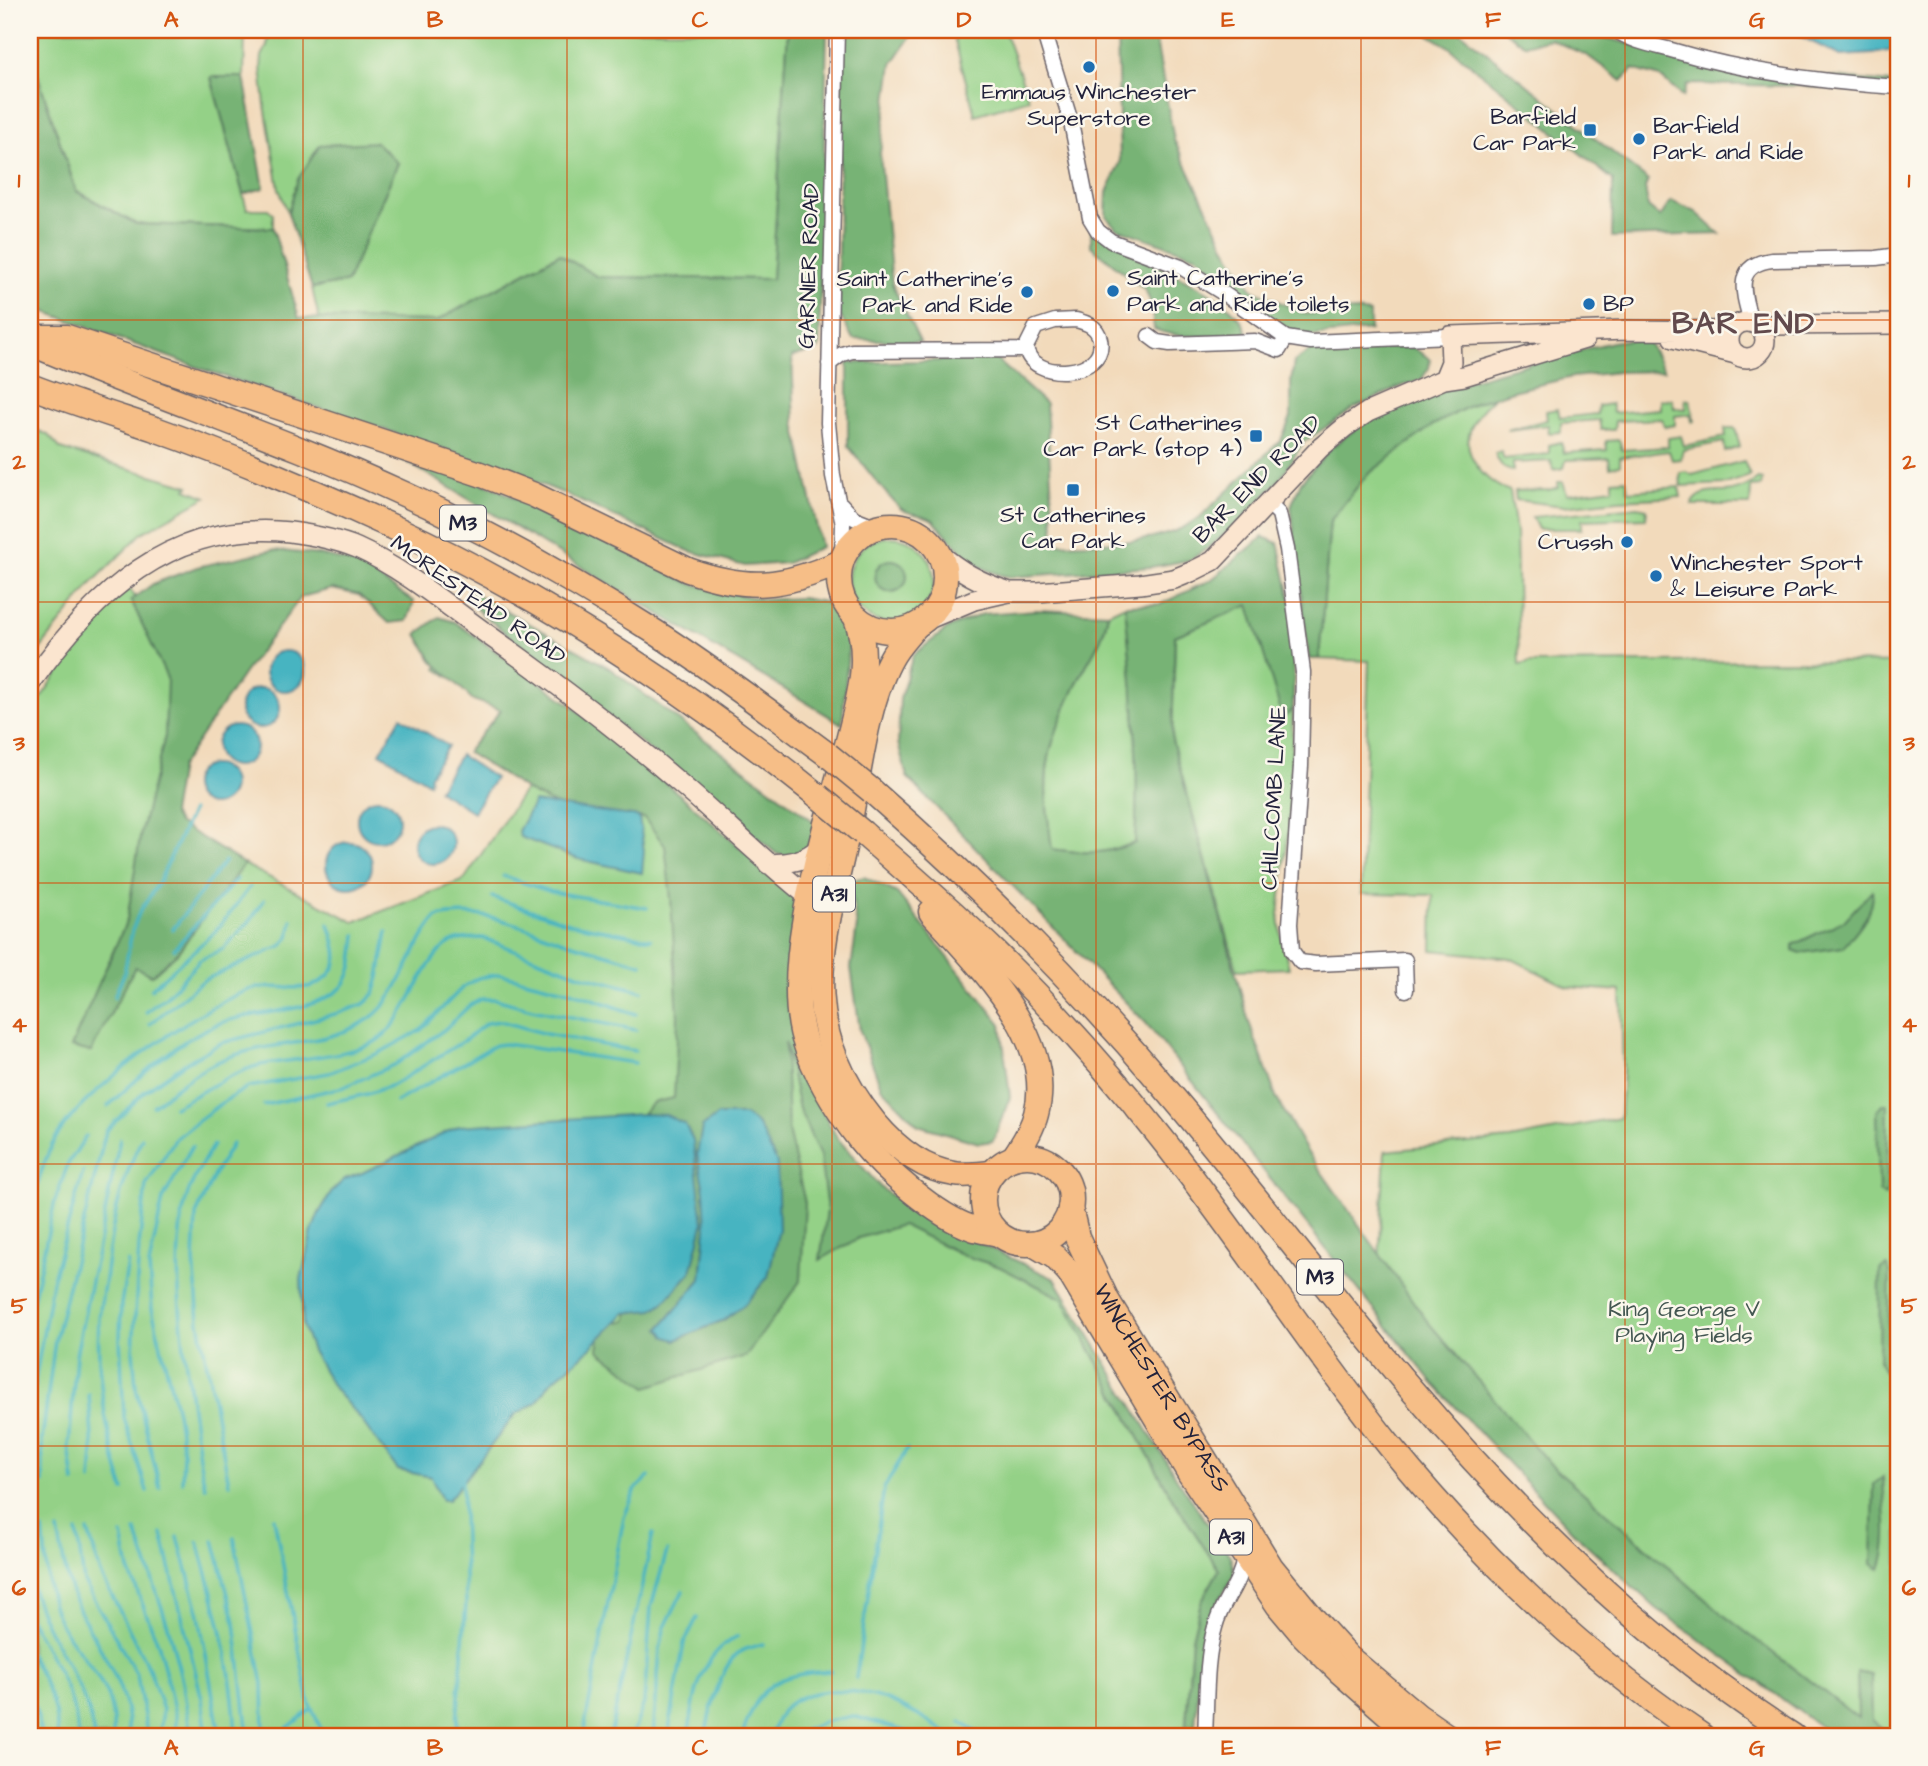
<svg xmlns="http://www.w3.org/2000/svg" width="1928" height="1766" font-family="'Architects Daughter',sans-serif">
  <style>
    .green { fill: #94d187; stroke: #5b7a61; stroke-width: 2 }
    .forest { fill: #77b374; stroke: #4c6a58; stroke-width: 2; fill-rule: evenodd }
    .water { fill: #46b4c1; stroke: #346b7e; stroke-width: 2 }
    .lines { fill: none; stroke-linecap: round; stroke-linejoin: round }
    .stream { stroke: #46b4c1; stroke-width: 3.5 }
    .street-casing { stroke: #6b6268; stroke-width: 17 }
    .secondary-casing { stroke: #6b6268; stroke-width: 22 }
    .highway-casing { stroke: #6b6268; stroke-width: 27 }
    .street { stroke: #fff; stroke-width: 14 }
    .secondary { stroke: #fbe5cf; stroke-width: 19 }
    .highway { stroke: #f6be87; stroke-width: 24 }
    .highway-bridge-casing { stroke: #6b6268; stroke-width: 27; stroke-linecap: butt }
    .highway-bridge { stroke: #f6be87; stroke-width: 24 }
    .grid { fill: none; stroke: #d45411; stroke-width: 2; stroke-opacity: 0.55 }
    .poi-dot { fill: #1f6fb2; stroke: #fbf7ec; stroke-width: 2.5 }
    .labels { text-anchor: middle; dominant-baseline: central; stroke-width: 5; stroke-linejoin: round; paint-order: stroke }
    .shield { fill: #fbf7ec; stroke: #636270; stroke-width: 2 }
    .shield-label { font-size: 21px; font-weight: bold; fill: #22223b }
    .poi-label { font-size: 23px; fill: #22223b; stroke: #fbf7ec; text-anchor: end }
    .street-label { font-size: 23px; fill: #22223b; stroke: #fbf7ec }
    .park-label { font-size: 23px; fill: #445752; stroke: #fbf7ec }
    .district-label { font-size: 30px; font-weight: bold; letter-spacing: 2px; fill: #624a4d; stroke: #fbf7ec }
    .neatline { fill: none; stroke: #d45411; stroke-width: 2.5 }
    .grid-label { font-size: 23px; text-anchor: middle; font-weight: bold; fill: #d45411 }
  </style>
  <rect width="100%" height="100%" fill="#fbf7ec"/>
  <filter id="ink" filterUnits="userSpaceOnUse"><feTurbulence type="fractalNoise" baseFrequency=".0143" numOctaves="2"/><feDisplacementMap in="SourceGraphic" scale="14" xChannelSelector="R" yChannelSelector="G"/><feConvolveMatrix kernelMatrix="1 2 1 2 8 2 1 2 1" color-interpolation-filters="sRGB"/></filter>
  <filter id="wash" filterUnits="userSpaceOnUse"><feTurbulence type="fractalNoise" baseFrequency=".00686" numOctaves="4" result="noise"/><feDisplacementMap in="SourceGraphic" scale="28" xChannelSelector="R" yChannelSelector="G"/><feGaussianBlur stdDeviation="1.57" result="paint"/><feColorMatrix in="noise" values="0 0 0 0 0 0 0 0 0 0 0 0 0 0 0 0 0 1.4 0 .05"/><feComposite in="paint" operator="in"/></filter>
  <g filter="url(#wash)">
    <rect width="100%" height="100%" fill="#f2dabb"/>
    <!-- green -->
    <path class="green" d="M30,30H245L244,77L211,78L247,209H268L273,214V228L136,224L76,190L30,52Z
      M269,30H788L772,279L598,277L559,254L437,321L319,319L312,288L347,282L398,163L298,179L288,213L279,189L265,105L261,68L262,56L267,46Z
      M952,30H1004L1029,99L975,115Z
      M1493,398C1484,407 1476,416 1471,428C1460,455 1486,484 1510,491L1516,531L1519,665L1529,663L1787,661L1898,663V1736H1862L1654,1590L1377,1298L1385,1151L1510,1139L1620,1118L1623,1070L1621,991L1568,987L1510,958L1432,950L1433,895L1361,894L1369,661L1319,659L1330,521L1366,476L1409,442L1433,425L1475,403Z
      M1672,399L1674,408L1686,409L1685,399L1690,400L1694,421L1692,422L1691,414L1675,416V425L1665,427L1662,419L1615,421L1614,430H1601L1599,420L1561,423V432L1549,433L1548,425L1507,430L1547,420L1546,411L1558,409L1560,418L1597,414L1598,406L1611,404L1613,413L1660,409V400Z
      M30,427L48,435L61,449L189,486L186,489L206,497L142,533L92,583L30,662Z
      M1725,428H1735L1740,447L1725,452L1724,442L1683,450L1681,459L1672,460L1669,451L1620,457V465L1610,467L1609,458L1566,460L1564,468L1553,470L1551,461L1513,463V471C1502,470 1499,462 1495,453L1501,451L1504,459L1549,454V445L1561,442L1564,453L1607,450L1606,441L1619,440L1622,450L1668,447V438L1681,436L1684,446L1726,437Z
      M1744,461L1750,476L1726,484L1681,486L1680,473L1687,472L1692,475Z
      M1626,479L1628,491L1679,487L1681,497L1618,500L1563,506L1516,500L1515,491L1549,490L1558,487V482H1563L1567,494L1613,488V480Z
      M1758,479L1762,480L1761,486L1751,487L1750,505H1692C1700,488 1716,494 1732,491C1741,489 1750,485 1758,479Z
      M1638,507L1647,509L1646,518L1582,520V529H1538L1532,517Z
      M848 580a43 43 0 1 1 86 0a43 43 0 1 1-86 0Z
      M129,587L195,693L137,929L91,1052L135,966L152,975L177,953L244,864L354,922L464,880L525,789L467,752L501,710L437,669L439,654L455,622L789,965L799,1109L851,1179L1024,1273L1063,1299L1171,1496L1219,1570L1201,1602L1192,1639L1185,1736H30V713L99,615Z
      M1249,604L1283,717L1293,709L1289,825L1279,914L1281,935L1289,968L1237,970L1172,741L1175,636Z
      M1125,605C1134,686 1140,762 1135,843C1101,855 1087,854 1051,849C1048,819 1043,787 1049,757C1055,729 1068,702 1080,677C1092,653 1104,640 1108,613Z"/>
    <!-- forest -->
    <path class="forest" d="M788,30H827L819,349L792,357L795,423L821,547L787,563L745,566L689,551L563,493L503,469L202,369L30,306V266L41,264L30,239V52L76,191L136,224L273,228L299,318L437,321L559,254L598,277L772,279Z
      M842,30H915L892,64L880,153L892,284L920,342L853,339L837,310Z
      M1117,30H1154L1174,140L1227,250L1252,289L1305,314L1356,311L1370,313V330L1301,337L1274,320L1197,256L1116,228L1106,216L1107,192L1120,163Z
      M1421,30H1458L1649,181L1645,187L1648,207L1660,217L1671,201L1696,212L1720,234L1612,237L1613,180L1449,47Z
      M1503,30H1575L1705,63L1898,84V95L1803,86L1687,84L1683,97L1660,77L1633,69L1622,81L1588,56L1550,39L1525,45Z
      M211,77H244L264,188L243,194Z
      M376,142L398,163L347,282L312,288L288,213L298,179L320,145Z
      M1091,225C1109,236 1127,250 1145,260C1174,275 1240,300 1247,334C1217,335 1183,341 1154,329L1151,303L1145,290L1091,246Z
      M1627,340H1647L1664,371L1618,372L1573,377L1516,390L1475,403L1433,425L1366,476L1330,521L1319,659H1309L1291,506L1301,482L1332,447L1374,415L1453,385L1542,360L1612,342Z
      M1412,347L1430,359L1429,368L1421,380L1402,386L1354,408L1304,442L1279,480L1244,518L1209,547L1190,560L1151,567L1010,577C970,570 960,548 934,521C926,513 909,516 900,508C881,490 865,466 848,446V363L996,359L1046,404L1055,544C1103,541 1160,548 1200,517L1281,440L1291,417V382L1294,362L1311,350Z
      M402,459L493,487L692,584L764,600L801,598L825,602L840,620L849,642L842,724Z
      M1263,537L1278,543L1295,619L1293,709L1283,718L1249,605L1175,636L1172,740L1249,1022L1277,1099L1308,1153L1427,1321L1547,1461L1721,1613L1858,1718L1857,1672L1871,1675L1872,1720L1892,1736H1836L1825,1730L1656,1608L1573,1532L1432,1382L1145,1022L907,777L898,743L900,699L913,655L950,627L983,614L1036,610L1108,613C1104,640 1092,653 1080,677C1068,702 1055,729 1049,757C1043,787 1048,819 1052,849C1087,854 1101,855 1135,843C1140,763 1133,685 1125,605L1161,604L1211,580Z
      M273,550L320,555L358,564L414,602L407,621L389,623L359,595L332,589L301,597L244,673L180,767L172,814L178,823L244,864L177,953L152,975L135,967L91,1052L71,1047L127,920L141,831L165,736L167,678L131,600L153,584L197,567Z
      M875 576a16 16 0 1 1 32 0a16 16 0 1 1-32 0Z
      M472,592L608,667L817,824L814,845L790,856L777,854L475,608Z
      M439,617L455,622L570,704L685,799L800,900L794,1040L799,1071L838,1139L882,1189L918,1214L1055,1279L1178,1480L1230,1556L1235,1573L1204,1626L1195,1726H1186L1192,1639L1201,1602L1219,1570L1171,1496L1063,1299L1000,1267L965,1256L902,1225L859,1238L820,1260L827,1210L820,1156L799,1109L785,1042L788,1130L805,1203L801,1280L746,1356L647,1387L598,1350L602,1326L627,1320L637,1121L652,1103L674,1098L678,1017L671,899L665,846L644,818L569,811L533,794L467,752L501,710L473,700L432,660L417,634ZM758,1125L765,1141L724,1320L676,1340L660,1328L701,1279L706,1228L704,1191L697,1154Z
      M864,877L897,893L1001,1024L1010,1097L993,1141L979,1143L918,1125L881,1087L860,1031L851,968L857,926L849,881Z
      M1872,890C1877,911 1855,932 1843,947L1801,953L1793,950V945L1845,920Z
      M1883,1104H1888L1887,1190L1885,1196L1879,1192L1877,1111Z
      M1887,1266L1890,1272L1888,1355L1884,1372L1879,1362L1880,1270Z
      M1883,1477C1884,1506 1891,1541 1880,1569L1872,1564L1874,1484Z"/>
    <!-- water -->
    <path class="water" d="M1788,30L1898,31V49L1873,54L1840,56Z
      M265 671a20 20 0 1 1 40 0a20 20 0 1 1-40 0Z
      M240 708a20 20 0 1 1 40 0a20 20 0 1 1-40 0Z
      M401,717L448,746L430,775L429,783L380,753Z
      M216 746a20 20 0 1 1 40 0a20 20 0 1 1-40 0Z
      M460,755L495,778L473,812L438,790Z
      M193 785a20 20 0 1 1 40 0a20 20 0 1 1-40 0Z
      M357 820a21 21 0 1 1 42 0a21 21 0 1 1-42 0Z
      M534,802L639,817L644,851L642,873L578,859L520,837L518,831Z
      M413 844a20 20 0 1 1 40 0a20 20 0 1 1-40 0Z
      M326 865a23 23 0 1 1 46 0a23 23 0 1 1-46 0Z
      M643,1114L666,1115L685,1124L693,1140L703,1224L691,1272L663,1303L653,1310L625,1313L582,1356L550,1383L537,1402L515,1415L453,1494L448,1500H442L431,1477L398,1470L358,1416L335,1390L312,1351L303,1326L301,1279L312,1231L319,1213L333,1190L345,1179L362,1173L459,1126Z
      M718,1115H745L758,1125L777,1163L779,1229L768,1277L745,1304L724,1320L676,1340L666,1337L660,1328L701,1279L706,1228L704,1191L697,1154L702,1127Z"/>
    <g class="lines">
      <!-- stream -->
      <path class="stream" d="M503,876L552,892L647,908
        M492,897L572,924L651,939
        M173,929L225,861
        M174,949L237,879
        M151,989L215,932L250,887
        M114,997L124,974L132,931L139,913L159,882L192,811
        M146,1012L167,996L200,960L223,949L250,921L264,900
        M150,1024L204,980L281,946L289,937L292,920
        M396,1102L495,1045L505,1044L635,1063
        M327,1103L367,1094L393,1085L468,1038L486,1023L500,1021L546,1034L635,1051
        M264,1105L344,1087L396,1064L445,1029L470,1005L482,999H495L532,1009L636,1030
        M108,1106C142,1074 184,1033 230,1020C263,1011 311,1012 339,990C354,978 354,953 356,935
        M153,1106C181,1083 209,1061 245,1052C286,1041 332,1044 369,1019C401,998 411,946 437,917C482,906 527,929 569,943C593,950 618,957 642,964
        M174,1107C201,1093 230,1073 260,1065C289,1059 357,1056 379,1039C410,1018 422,957 452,942C461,938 473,938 483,938L580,975L642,991
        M30,1209C37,1187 42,1164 53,1143C77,1094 197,1008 249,990C269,982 304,995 322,981C345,964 336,947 329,924
        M128,1262L121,1304L120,1338L124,1418L147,1491
        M30,1313L55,1201L68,1164L86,1136
        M89,1394L93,1451L91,1481
        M30,1410L52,1282L83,1172
        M74,1482L69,1447L76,1355L120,1139
        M182,1482L183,1453L177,1412L152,1309L149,1266L163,1199L192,1146
        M43,1483L42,1440L55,1340L106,1131L145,1091L185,1063L221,1043L339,1013L364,1004L374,994L379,977L387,932
        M229,1484L199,1322L194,1261L196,1215L214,1175L232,1144
        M205,1487L199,1458C190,1385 163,1255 190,1188C196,1173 205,1159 213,1145
        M160,1488L136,1388L133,1351L139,1246L146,1185L176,1138L220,1104L248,1087L329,1073L379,1053L421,1030L463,987L478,978L500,974L573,992L636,1014
        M124,1490C107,1437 96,1377 99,1320C100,1304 104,1288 106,1272C112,1222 120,1184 142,1138
        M274,1518L309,1702L324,1736
        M43,1530C46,1552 46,1585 53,1605C68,1655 118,1675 113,1736
        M58,1531C63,1556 66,1582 77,1605C95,1645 132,1689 128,1736
        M88,1531L101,1574L150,1671L163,1710L159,1736
        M136,1531L168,1626L183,1685L191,1736
        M77,1532L84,1582L137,1675L146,1727L145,1736
        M162,1534L202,1699L207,1736
        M122,1535L129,1570L159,1646L176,1718V1736
        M178,1537L199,1615L220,1736
        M234,1538L263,1684L264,1736
        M214,1540L235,1622L248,1736
        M198,1542C217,1608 233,1667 236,1736
        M30,1579C41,1635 86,1677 94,1736
        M30,1619C48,1655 77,1695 78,1736
        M30,1654C43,1679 59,1707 57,1736
        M856,1678L884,1488L907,1449
        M30,1693L38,1718L41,1736
        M961,1722L982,1736
        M287,1728L312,1709
        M456,1736L466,1603L462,1481
        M583,1736L624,1517L636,1489L649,1477
        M610,1736L653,1534
        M632,1736L644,1703L651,1607L667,1551
        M653,1736L660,1650L664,1629L683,1591
        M668,1736L684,1643L697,1618
        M688,1736C695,1696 698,1656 738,1636
        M705,1736C709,1715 719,1674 733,1658C741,1649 752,1647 763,1644
        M742,1736C760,1681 776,1675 831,1671
        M770,1736C774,1729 777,1718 782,1711C789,1702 803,1695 815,1693C867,1683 909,1708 951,1736
        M792,1736L823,1722L853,1716L922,1736
        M848,1736H862"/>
    </g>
  </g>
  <g filter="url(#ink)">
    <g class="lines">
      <!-- street casing -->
      <g class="street-casing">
        <path id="street" d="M837,30L828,423L833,476L843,524L842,558
          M1043,30L1071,122L1090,218L1098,231L1111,241L1181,267L1223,293L1286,338L1311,342L1450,336
          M1615,30C1631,41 1652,45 1671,50C1745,72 1821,82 1898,87
          M1076,320C1087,323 1097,326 1100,339C1108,377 1030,383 1026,347L1036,327L1055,321Z
          M1751,322C1743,293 1733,265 1772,260L1876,258L1898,255
          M1149,336L1157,342L1170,344L1255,341L1279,350L1286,338
          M829,364L842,354L852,351L1027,350
          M841,504L854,518L877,527
          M1269,504L1279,514L1287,549L1303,672L1301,766L1290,924L1292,951L1300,962L1316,964L1405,960L1406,990
          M1205,1736C1207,1701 1205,1661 1215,1627C1222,1600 1240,1586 1244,1557"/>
      </g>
      <!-- secondary casing -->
      <g class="secondary-casing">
        <path id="secondary" d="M1729 340a18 18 0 1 1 36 0a18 18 0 1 1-36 0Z
          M1759,325L1898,324
          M1673,338L1736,354
          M1444,379L1464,376L1585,339
          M939,553C960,572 981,583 1007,591
          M926,620L974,600L1009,592H1038L1140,584L1174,579L1191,572L1213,561L1320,448L1345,427L1368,412L1444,379L1451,362L1450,336L1627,330L1731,331
          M30,684C93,594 171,519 290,532C312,535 336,539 357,548C406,570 450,608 494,639C559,685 622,733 682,785C725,822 765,862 809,897
          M768,864C791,863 805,862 822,845"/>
      </g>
      <!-- highway casing -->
      <g class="highway-casing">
        <g id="highway">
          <path d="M30,337H67L480,474L534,495L688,570C748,591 782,588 841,562"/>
          <path d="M30,343C153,396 281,437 404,494C490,533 575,581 655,632C714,670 771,713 828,755"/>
          <path d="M30,386C71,402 113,415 155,429C236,458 317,492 395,528C547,598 687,691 818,796"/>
          <circle cx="892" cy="578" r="53"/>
          <path d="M856,618C871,658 859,697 849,737C829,817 781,961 804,1039C815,1076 837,1110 860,1140C884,1170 936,1216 972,1228C980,1231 990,1232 998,1234"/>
          <path d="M916,626C908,635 899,645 893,655C868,697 860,766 851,815C827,935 788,1016 875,1123C896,1148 921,1169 954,1174C966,1176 979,1174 991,1173"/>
          <path d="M872,791C977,883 1076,982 1166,1089C1250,1187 1326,1290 1410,1388C1521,1519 1647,1643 1793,1736"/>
          <path d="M863,833C908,873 954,912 997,954C1054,1010 1109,1072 1159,1135C1239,1235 1308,1344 1389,1445C1478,1555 1585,1656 1702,1736"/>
          <path d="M931,912C976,963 1057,1038 1036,1114C1032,1130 1023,1144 1014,1157"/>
          <circle cx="1027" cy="1200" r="44"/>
          <path id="s1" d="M1070,1208L1077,1237L1107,1300L1271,1567L1311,1616L1348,1657L1418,1716L1447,1736"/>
          <path d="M1033,1244L1055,1257L1069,1272L1190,1474L1278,1605L1304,1636L1339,1671L1413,1736"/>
        </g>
      </g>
      <!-- street -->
      <use href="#street" class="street"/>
      <!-- secondary -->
      <use href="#secondary" class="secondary"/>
      <!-- highway -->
      <use href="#highway" class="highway"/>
      <!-- highway-bridge casing -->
      <g class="highway-bridge-casing">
        <path id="highway-bridge" d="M828,755L872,791
          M818,796L863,833"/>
      </g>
      <!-- highway-bridge -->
      <use href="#highway-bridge" class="highway-bridge"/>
    </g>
  </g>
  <!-- grid -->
  <path class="grid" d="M303,30V1736M567,30V1736M832,30V1736M1096,30V1736M1361,30V1736M1625,30V1736M30,320H1898M30,602H1898M30,883H1898M30,1164H1898M30,1446H1898"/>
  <!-- markers -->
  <g class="poi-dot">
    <circle cx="1089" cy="67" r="7"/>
    <rect x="1583" y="123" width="14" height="14" rx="3.5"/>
    <circle cx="1639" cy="139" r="7"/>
    <circle cx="1113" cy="291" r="7"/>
    <circle cx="1027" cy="292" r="7"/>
    <circle cx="1589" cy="304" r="7"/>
    <rect x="1249" y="429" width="14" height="14" rx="3.5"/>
    <rect x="1066" y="483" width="14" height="14" rx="3.5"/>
    <circle cx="1627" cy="542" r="7"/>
    <circle cx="1656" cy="576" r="7"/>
  </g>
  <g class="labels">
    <!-- shield labels -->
    <g class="shield">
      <rect x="440" y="505.5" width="46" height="35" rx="5"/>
      <rect x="813" y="876.5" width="42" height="35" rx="5"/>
      <rect x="1297" y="1259.5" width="46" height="35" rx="5"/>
      <rect x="1210" y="1519.5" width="42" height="35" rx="5"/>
    </g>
    <g class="shield-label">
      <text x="463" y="523">M3</text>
      <text x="834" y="894">A31</text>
      <text x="1320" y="1277">M3</text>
      <text x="1231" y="1537">A31</text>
    </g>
    <!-- poi labels -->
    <g class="poi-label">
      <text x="1089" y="92" text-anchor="middle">Emmaus Winchester<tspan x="1089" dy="26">Superstore</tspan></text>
      <text x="1576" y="117">Barfield<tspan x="1576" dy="26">Car Park</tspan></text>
      <text x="1653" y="126" text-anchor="start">Barfield<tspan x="1653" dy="26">Park and Ride</tspan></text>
      <text x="1127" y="278" text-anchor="start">Saint Catherine's<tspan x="1127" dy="26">Park and Ride toilets</tspan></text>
      <text x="1013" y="279">Saint Catherine's<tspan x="1013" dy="26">Park and Ride</tspan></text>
      <text x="1603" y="304" text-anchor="start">BP</text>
      <text x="1242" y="423">St Catherines<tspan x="1242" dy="26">Car Park (stop 4)</tspan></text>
      <text x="1073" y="515" text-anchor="middle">St Catherines<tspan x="1073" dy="26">Car Park</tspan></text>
      <text x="1613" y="542">Crussh</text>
      <text x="1670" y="563" text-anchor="start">Winchester Sport<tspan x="1670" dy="26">&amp; Leisure Park</tspan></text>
    </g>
    <!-- street labels -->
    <g class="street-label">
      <text transform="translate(809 266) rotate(-88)">GARNIER ROAD</text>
      <text transform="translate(1257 479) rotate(-45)">BAR END ROAD</text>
      <text transform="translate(478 600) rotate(35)">MORESTEAD ROAD</text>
      <text transform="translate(1274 798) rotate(-87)">CHILCOMB LANE</text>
      <text stroke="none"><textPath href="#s1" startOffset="203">WINCHESTER BYPASS</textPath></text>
    </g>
    <!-- park labels -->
    <g class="park-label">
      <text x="1684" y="1309">King George V<tspan x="1684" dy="26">Playing Fields</tspan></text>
    </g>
    <!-- district labels -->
    <g class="district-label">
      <text x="1744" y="324">BAR END</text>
    </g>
  </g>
  <!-- margin -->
  <rect width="1928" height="1766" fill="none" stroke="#fbf7ec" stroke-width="77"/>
  <rect x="38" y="38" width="1852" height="1690" class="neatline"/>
  <g class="grid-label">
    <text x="171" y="27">A</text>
    <text x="435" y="27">B</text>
    <text x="700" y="27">C</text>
    <text x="964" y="27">D</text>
    <text x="1228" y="27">E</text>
    <text x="1493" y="27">F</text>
    <text x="1757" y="27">G</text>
    <text x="19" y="187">1</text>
    <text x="1909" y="187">1</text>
    <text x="19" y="469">2</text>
    <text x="1909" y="469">2</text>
    <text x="19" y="750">3</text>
    <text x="1909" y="750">3</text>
    <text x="19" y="1032">4</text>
    <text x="1909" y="1032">4</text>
    <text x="19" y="1313">5</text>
    <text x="1909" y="1313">5</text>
    <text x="19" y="1595">6</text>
    <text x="1909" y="1595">6</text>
    <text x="171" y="1755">A</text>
    <text x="435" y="1755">B</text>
    <text x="700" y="1755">C</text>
    <text x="964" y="1755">D</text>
    <text x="1228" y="1755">E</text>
    <text x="1493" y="1755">F</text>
    <text x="1757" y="1755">G</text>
  </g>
</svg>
